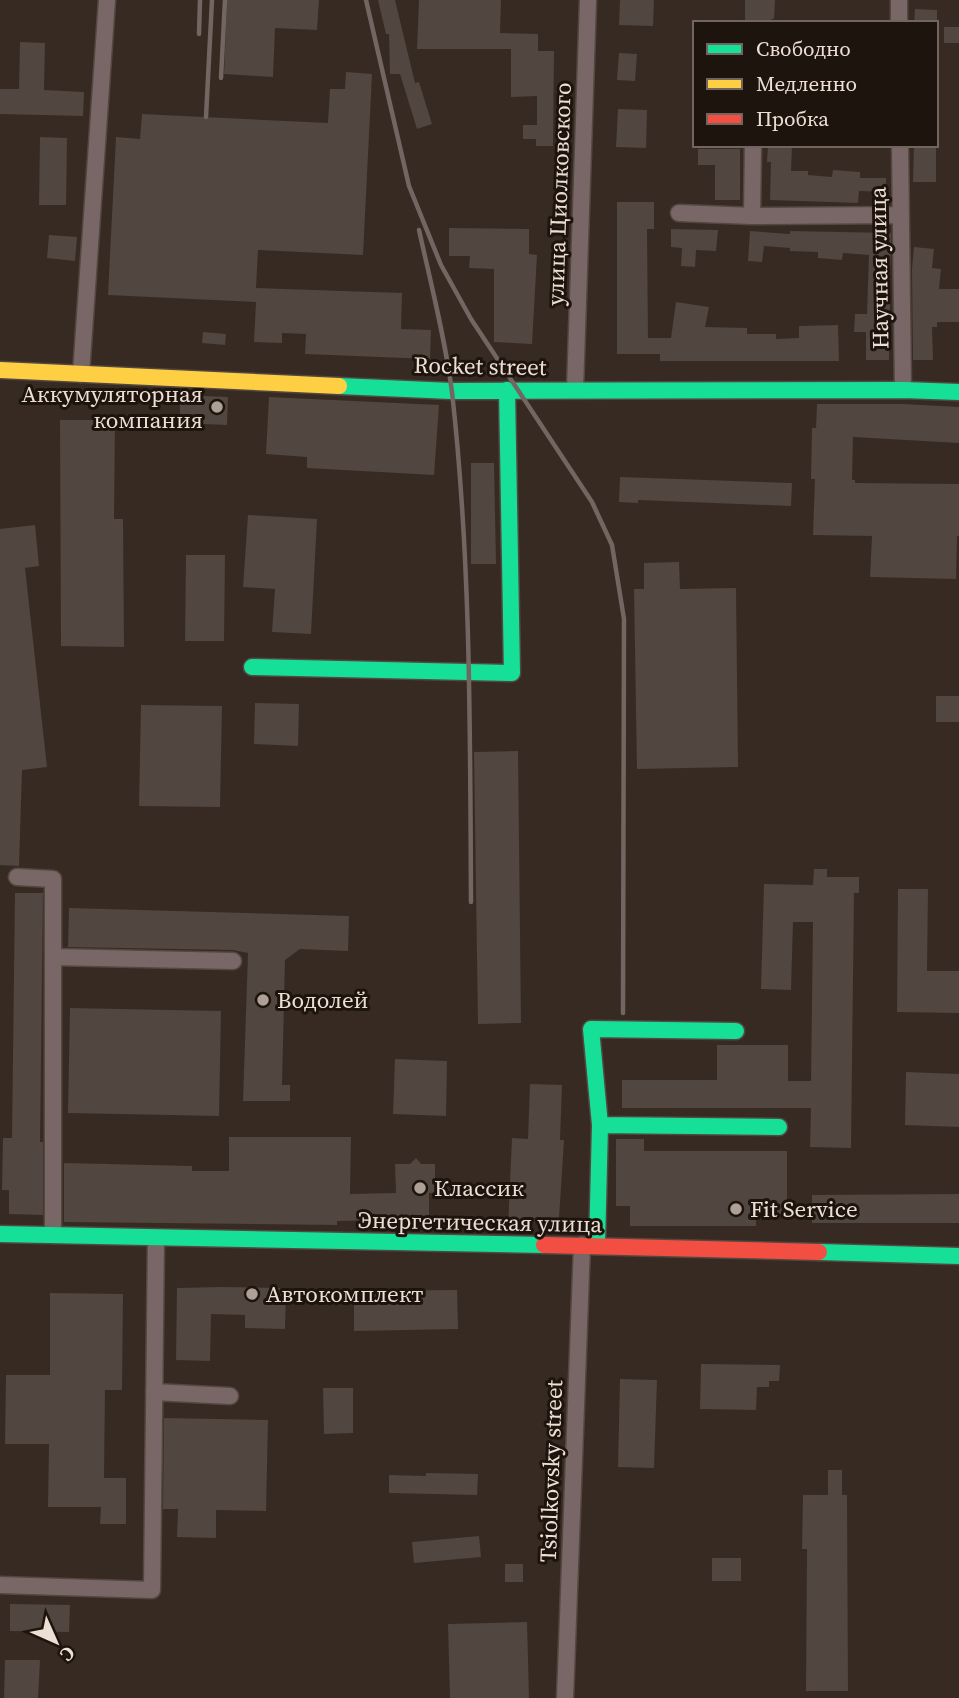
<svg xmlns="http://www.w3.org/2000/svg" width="959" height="1698" font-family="'Source Serif 4',serif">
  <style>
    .building { fill: #514640 }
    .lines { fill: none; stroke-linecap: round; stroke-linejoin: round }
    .street-casing { stroke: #534840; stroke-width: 19 }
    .fast-casing { stroke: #534840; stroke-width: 19 }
    .slow-casing { stroke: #534840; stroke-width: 19 }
    .jam-casing { stroke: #534840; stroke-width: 19 }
    .street { stroke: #786766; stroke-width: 16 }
    .fast { stroke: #16e098; stroke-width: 16 }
    .slow { stroke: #ffcf43; stroke-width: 16 }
    .jam { stroke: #f24e42; stroke-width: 16 }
    .rail { stroke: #736662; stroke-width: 4.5 }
    .poi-dot { fill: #aea096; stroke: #1e140e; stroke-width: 2.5 }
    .labels { text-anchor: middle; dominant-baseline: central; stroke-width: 6; stroke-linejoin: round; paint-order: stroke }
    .street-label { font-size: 23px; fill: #eedfd5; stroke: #1e140e }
    .poi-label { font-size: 23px; fill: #eedfd5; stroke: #1e140e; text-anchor: start }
  </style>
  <rect width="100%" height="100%" fill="#372a22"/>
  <!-- building -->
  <path class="building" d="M227,0H319L317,30L275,28L273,77L224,74Z
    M378,0H395L415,83L419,82L432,124L417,129L400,74H390L389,34H386Z
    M419,0H501L500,33L538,34V51H554L553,146H536V139H523V125H537V96L511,97V49H417Z
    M620,0H654L653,26L619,25Z
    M745,0H775L774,19H771V23H745Z
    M915,9L937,10V23H914Z
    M944,27H959V43H944Z
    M20,42L45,43L44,90L84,92L83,116L0,114V89H19Z
    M619,53L637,54L635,81L617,80Z
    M346,72L372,74L363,255L258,250L256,288L402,293L401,329L431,330L430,359L305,354L306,334L282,333V343L254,342L256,302L108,295L116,137L140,139L142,114L328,123L330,89H345Z
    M618,109L647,110L646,148L616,147Z
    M40,137L67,138L66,205H39Z
    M768,145H792L791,171H808V175L832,177L833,170L860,172V178H886V192L859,191L858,203L770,200L771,162H767Z
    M914,145H936V182H913Z
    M698,149H740V200H715V165H698Z
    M617,202H654V229H647L648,338H671L676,302L709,307L705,327L747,328V334H776V339L799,338V326L838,325L839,361H660V354H617Z
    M449,228L529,229V254L537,255L532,344L494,342V269L469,268L470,256H449Z
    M671,229L718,230L716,251L696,250L695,267L681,266L682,248L671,247Z
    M750,231L790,234V231L891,233L889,360H866V332H854L855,314H867L869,255L843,253L842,260L818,258V252L790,251V248L764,246L762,262L748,261Z
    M49,235L77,237L75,261L47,258Z
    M914,247L934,249L932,268L941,269L939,289H959V322H937V327H932L933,360H913L912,269Z
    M203,332L226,334L225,345L202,343Z
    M180,395L228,397L227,425L180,423Z
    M269,397L439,405L434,475L307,468V457L266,454Z
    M817,404H903L959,407V443L853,437L852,480H855V483L959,484V536H957L956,579L870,577L872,536L813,535L815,479H811L812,428H816Z
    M60,420H115L114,519H123L124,647L61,646Z
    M471,463H494L496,564H471Z
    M620,477L792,483L791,506L638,500V503L619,502Z
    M248,515L317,519L311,634L272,632L275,589L243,587Z
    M35,525L39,566L25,568L47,767L22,770L19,866L0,865V529Z
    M186,555H225L224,641H185Z
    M679,562L680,589L736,588L738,767L637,769L634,589H644V563Z
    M936,696H959V722H936Z
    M255,703L299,704L298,746L254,744Z
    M141,705L222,706L220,807L139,806Z
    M518,751L521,1023L478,1024L474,752Z
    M814,869H827V877H859V893H854L851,1148L810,1147L811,1108H622V1080H717V1045H788V1081H811L813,922H793L791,990L761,989L764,884L813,885Z
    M898,889H928L927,971H959V1013L897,1012Z
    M15,893H43L40,1142H43V1215L9,1214V1190H2L3,1138H12Z
    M69,908L349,916L348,951L300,949L285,960L282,1085H290V1101H243L248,953L233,950L68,947Z
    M70,1008L221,1011L219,1116L68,1113Z
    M395,1059L447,1061L446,1116L393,1114Z
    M906,1072L959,1074V1127L905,1125Z
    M530,1084L562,1085L560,1140H564L559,1218L508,1228L512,1138L528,1139Z
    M229,1137H351L350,1194L396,1193L395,1164H410L416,1158L421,1164H435V1193H429V1223H386V1220L337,1221V1225L64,1222V1163L192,1166V1171H229Z
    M616,1139H644V1151H787V1214H756V1226H630V1206H616Z
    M959,1194V1223H812V1195Z
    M220,1287L286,1288L285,1329L245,1328V1315L211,1314L210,1361L176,1360L177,1288Z
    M457,1290L458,1329L354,1331V1291Z
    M50,1293L123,1294L122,1390H105L104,1478H126V1524H100L101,1507H48L49,1444H5L6,1375H50Z
    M701,1364L780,1365L779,1381H769V1387H757L756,1410L700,1409Z
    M620,1379L657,1380L654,1468L618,1467Z
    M323,1388H353V1433L324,1434Z
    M164,1418L268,1420L266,1511L216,1510V1538L177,1537L178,1509H163Z
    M828,1470H842V1495H847L848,1691H806L807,1549H802L803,1495H828Z
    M426,1473L478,1474L477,1495L389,1493V1475L426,1476Z
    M479,1536L481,1557L414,1563L412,1542Z
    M712,1558H741V1581H712Z
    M505,1564H523V1582H505Z
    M10,1604L70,1605L69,1632L10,1631Z
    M527,1622L529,1698H450L448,1624Z
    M5,1660H40L38,1698H4Z"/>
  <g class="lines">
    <!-- street casing -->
    <g class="street-casing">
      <path id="street" d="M899,0V23
        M900,145L903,390
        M679,213L752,216L901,215
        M752,216L753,145
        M81,374L107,0
        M575,390L588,0
        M17,877L53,879V1235
        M53,957L233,961
        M154,1392L230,1396
        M0,1585L152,1590L156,1238
        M565,1698L582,1245"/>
    </g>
    <!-- fast casing -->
    <g class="fast-casing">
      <path id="fast" d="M339,386L451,391L903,390L959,392
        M252,667L512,673L507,390
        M600,1125L591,1029L736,1031
        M0,1234L544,1245
        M597,1245L600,1125L779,1127
        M819,1252L959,1256"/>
    </g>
    <!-- slow casing -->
    <g class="slow-casing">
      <path id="slow" d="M0,370L339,386"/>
    </g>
    <!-- jam casing -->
    <g class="jam-casing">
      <path id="jam" d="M544,1245L819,1252"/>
    </g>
    <!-- street -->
    <use href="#street" class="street"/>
    <!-- fast -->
    <use href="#fast" class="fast"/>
    <!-- slow -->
    <use href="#slow" class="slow"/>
    <!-- jam -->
    <use href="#jam" class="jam"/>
    <!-- rail -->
    <path class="rail" d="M366,0L409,186L441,265L471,319L592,502L612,545L624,619L623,1013
      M199,34L200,0
      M221,78L225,0
      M206,117L212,0
      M419,230C431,284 445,338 452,392C471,561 470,732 471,902"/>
  </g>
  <!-- markers -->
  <g class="poi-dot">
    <circle cx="217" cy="407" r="7"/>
    <circle cx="263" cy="1000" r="7"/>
    <circle cx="420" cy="1188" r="7"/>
    <circle cx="736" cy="1209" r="7"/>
    <circle cx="252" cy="1294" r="7"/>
  </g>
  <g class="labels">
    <!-- street labels -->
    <g class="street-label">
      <text transform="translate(559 194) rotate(-88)">улица Циолковского</text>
      <text transform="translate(879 268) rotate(-91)">Научная улица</text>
      <text transform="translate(480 366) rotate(1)">Rocket street</text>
      <text transform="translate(480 1222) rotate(1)">Энергетическая улица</text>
      <text transform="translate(551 1471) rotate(-88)">Tsiolkovsky street</text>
    </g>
    <!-- poi labels -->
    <g class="poi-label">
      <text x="203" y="394" text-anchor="end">Аккумуляторная<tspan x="203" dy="26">компания</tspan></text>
      <text x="277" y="1000">Водолей</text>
      <text x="434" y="1188">Классик</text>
      <text x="750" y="1209">Fit Service</text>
      <text x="266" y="1294">Автокомплект</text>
    </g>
  </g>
  <!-- legend -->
  <rect x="693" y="21" width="245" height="126" fill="#1e140e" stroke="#71655e" stroke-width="2"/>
  <rect x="707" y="44" width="35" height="10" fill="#16e098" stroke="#71655e" stroke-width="2"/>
  <text x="756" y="56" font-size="21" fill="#eedfd5">Свободно</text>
  <rect x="707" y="79" width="35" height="10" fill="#ffcf43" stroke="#71655e" stroke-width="2"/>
  <text x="756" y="91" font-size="21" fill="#eedfd5">Медленно</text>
  <rect x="707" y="114" width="35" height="10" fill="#f24e42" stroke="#71655e" stroke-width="2"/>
  <text x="756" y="126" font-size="21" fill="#eedfd5">Пробка</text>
  <!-- north arrow -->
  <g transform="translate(56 1642) rotate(135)" stroke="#1e140e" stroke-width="5" paint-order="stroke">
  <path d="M0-5L12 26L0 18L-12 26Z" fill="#eedfd5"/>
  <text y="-10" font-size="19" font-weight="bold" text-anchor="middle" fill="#eedfd5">С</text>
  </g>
</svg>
